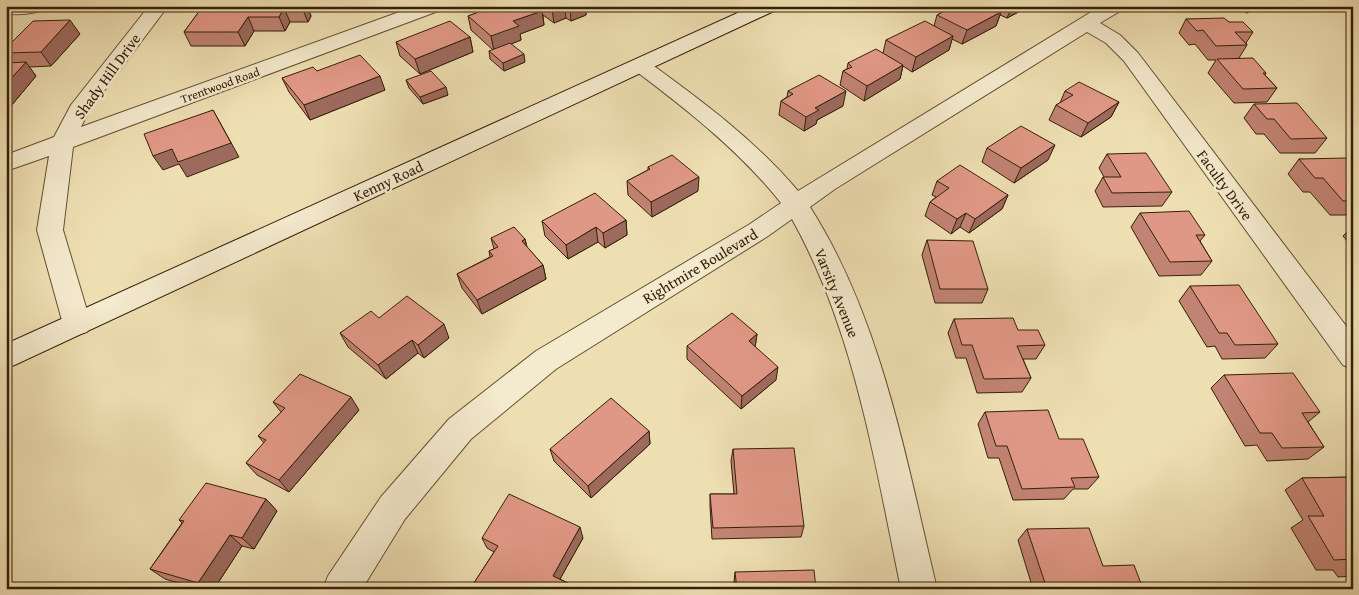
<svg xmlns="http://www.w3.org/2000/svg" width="1359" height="595" font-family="'Gentium Book Plus',serif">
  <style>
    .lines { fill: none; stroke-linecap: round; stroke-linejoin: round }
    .street-casing { stroke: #635032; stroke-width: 2 }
    .secondary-casing { stroke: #352008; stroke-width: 2 }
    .street { fill: #f4eacd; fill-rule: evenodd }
    .secondary { fill: #f4eacd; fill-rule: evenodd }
    .wall { fill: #c18373; stroke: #352008 }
    .shaded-wall { fill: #9d6a5e; stroke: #352008 }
    .building { fill: #e09886; stroke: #352008 }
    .labels { text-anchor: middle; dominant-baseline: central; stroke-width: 5; stroke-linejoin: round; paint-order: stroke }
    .far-street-label { font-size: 12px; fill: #352008; stroke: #f4eacd }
    .street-label { font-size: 15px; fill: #352008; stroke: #f4eacd }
  </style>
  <rect width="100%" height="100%" fill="#eedfb2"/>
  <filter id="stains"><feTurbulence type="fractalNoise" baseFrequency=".004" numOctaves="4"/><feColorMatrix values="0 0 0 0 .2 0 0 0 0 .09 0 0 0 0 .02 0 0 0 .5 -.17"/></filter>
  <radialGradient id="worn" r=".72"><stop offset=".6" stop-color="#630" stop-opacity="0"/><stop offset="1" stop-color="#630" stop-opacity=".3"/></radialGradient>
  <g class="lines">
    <!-- street casing -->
    <g class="street-casing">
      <path id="street" d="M6,6H46L44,10C33,13 17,16 6,13Z
        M149,6H168L89,111L81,127L416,6H443L441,10L73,147L63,230L91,324L87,332L77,335L67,332L63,324L37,230L49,156L6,171V155L54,137L71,105Z
        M1101,6H1124L1122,10L1100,23L1120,35L1138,53L1353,335V369L1343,365L1124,61L1106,43L1087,32L835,189L810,207C882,320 906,460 937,589H901C875,464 855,332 792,219L768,236L556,369L471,439L405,519L362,589H323L328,576L381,497L449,419L536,351L750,224L781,203C739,150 686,109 633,69L630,65L633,61L640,59L647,61C701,100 755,140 798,191Z"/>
    </g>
    <!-- secondary casing -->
    <g class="secondary-casing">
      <path id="secondary" d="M753,6H778L776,10L6,369V344Z"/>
    </g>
    <!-- street -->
    <use href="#street" class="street"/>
    <!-- secondary -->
    <use href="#secondary" class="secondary"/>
  </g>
  <!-- wall -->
  <path class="wall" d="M203,6H307L311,16L308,22H290L285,31H254L245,46H191L184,32Z
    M495,6H595L586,10V15L571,21L566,18L554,23L543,15L544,25L520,34L521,40L511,44L525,62L504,71L490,59L489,51L493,50L471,30L468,16Z
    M954,6H1030L1007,18L1000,15L996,26L962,44L952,39L949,50L912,72L903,66L900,79L864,101L840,85L843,71L847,69L848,63L883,53L886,40L934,26L937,15Z
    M1231,6H1257L1247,13Z
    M1353,18V30L1347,25Z
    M1186,19L1229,22L1253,32L1246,43L1247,45L1239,58L1266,73L1265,75L1277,88L1267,102L1234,103L1208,73L1216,60H1208L1195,44L1189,45L1179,33Z
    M80,34L51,66L29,67L36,76L6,112V63L9,62L6,59V48Z
    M470,37L473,52L420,74L400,56L396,42Z
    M317,71L385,90L310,120L289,92L282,78Z
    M406,80L448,95L423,104L409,88Z
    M788,91L843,106L817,120L816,124L804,131L779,115L781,101L787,97Z
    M1065,91L1119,102L1111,117L1081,137L1049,120L1056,105L1060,103Z
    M1254,104L1327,138L1315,153H1280L1264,134H1256L1244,118Z
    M987,148L1048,160L1014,183L982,162Z
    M1107,154L1172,192L1162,206L1103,207L1095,191L1103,177H1104L1099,168Z
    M1299,159L1353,163V215H1330L1310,192H1303L1288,174Z
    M648,167L698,191L652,217L628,195L627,181L648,170Z
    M937,181L1008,195L1002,209L969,233L960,227L951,234L925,216L930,202L936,197L932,195Z
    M1140,213L1205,235L1200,241L1212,261L1201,275L1159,276L1131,227Z
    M626,220L627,235L605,248L598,242L568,259L545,236L542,221Z
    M1353,226V248L1343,236Z
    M491,238L525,239L527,247L543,265L546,279L482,314L462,288L457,274L490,257L489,251L494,249Z
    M927,240L988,289L982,303H935L922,255Z
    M1190,286L1278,344L1265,358L1222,359L1215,346L1207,347L1179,301Z
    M379,318L449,338L424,358L418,353L386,379L348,347L340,333Z
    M954,319L1018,330L1045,345L1036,359H1023L1031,378L1022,392L977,393L966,358H956L948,333Z
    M757,334L755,347L776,380L741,409L687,359V346Z
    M1224,375L1320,412L1308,422L1324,447L1308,459L1267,461L1257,445L1245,446L1211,388Z
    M273,402L359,410L289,492L257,475L246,463L264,443L258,436L281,412Z
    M985,412L1059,439L1099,477L1088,489H1073L1064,499L1013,500L999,458H988L978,424Z
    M649,431L650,444L591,498L554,461L550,449Z
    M733,449L804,526L801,537L712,539L710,506V494H734L731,461Z
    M1353,477V576L1338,577L1333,570H1316L1291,528L1303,520L1285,490L1302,478Z
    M266,499L277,511L254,549L242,546L214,589H198L165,579L150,569L182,523L179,520Z
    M1027,529L1103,566L1143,589H1033L1018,540Z
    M482,538H583L560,579L574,586L575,589H474L472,586L494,552L487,548Z
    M735,572L816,589H734V582Z"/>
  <!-- shaded-wall -->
  <path class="shaded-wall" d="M303,6H307L311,16L308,22L302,8Z
    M559,6H565L566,18L554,23L552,9Z
    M572,6H595L586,10V15L571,21L570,7Z
    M1012,6H1030L1007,18Z
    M1251,6H1257L1247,13Z
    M284,8L290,22L285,31L279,17Z
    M542,11L544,25L520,34L521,40L494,51L491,36L513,21Z
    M1001,12L996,26L962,44L967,30Z
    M248,17L254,31L245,46L238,32Z
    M70,20L80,34L51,66L41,52Z
    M953,36L949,50L912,72L916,57Z
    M470,37L473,52L420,74L415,59Z
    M524,54L525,62L504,71L503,63Z
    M26,62L36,76L6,112V84Z
    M903,65L900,79L864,101L867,86Z
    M380,76L385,90L310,120L304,105Z
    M446,87L448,95L423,104L420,97Z
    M846,91L843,106L817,120L816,124L804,131L806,117L815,108Z
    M1119,102L1111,117L1081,137L1088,123Z
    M213,110L239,157L187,177L179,164L163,170L153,156Z
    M1055,145L1048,160L1014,183L1021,168Z
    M699,177L698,191L652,217L651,202Z
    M1008,195L1002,209L969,233L975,219Z
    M966,213L960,227L951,234L957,219Z
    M626,220L627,235L605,248L603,233Z
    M596,227L598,242L568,259L566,245Z
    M525,239L528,253L522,241Z
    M543,265L546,279L482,314L477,300Z
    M444,324L449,338L424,358L418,345Z
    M757,334L755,348L749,341Z
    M412,340L418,353L386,379L378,365Z
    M778,367L776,380L741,409L742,396Z
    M351,397L359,410L289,492L279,480Z
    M649,431L650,444L591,498L588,486Z
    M266,499L277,511L254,549L242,538Z
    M580,527L583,538L556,586L553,576Z
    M230,535L242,546L214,589H206L198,583Z"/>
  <!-- building -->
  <path class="building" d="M203,6H303L302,8H284L279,17H248L238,32H184Z
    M495,6H537L542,11L513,21L519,26L491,36L468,16Z
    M548,6H559L552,9Z
    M954,6H990L1001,12L967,30L937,15Z
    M1224,18L1229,22H1243L1253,32H1235L1247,45L1216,46L1203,30L1197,31L1186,19Z
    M70,20L41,52L6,53V48L33,21Z
    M450,21L470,37L415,59L396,42Z
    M925,21L953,36L916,57L886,40Z
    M510,43L524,54L503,63L489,51Z
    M876,49L903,65L867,86L843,71L852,67L848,63Z
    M360,55L380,76L304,105L282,78L313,67L317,71Z
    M1253,58L1266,73H1263L1277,88L1243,89L1217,59Z
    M26,62L6,84V63Z
    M431,71L446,87L420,97L406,80Z
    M819,75L846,91L815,108L819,110L806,117L781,101L793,94L788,91Z
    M1079,82L1119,102L1088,123L1056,105L1073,95L1065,91Z
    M1297,103L1327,138L1291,139L1274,119H1267L1254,104Z
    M213,110L231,143L178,162L172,149L153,156L144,134Z
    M1021,126L1055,145L1021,168L987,148Z
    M1146,153L1172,192L1112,193L1103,177H1121L1107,154Z
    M672,155L699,177L651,202L627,181L650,169L648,167Z
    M1348,158L1353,163V201H1343L1323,178H1315L1299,159Z
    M960,165L1008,195L975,219L966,213L957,219L930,202L949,188L937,181Z
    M595,193L626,220L603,233L596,227L566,245L542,221Z
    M1189,211L1205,235H1196L1212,261L1170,262L1140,213Z
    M514,227L525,239L522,241L543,265L477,300L457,274L493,256L489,251L498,247L491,238Z
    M927,240L973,241L988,289H940Z
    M1239,285L1278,344L1235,345L1227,333H1219L1190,286Z
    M407,296L444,324L418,345L412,340L378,365L340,333L371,311L379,318Z
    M732,313L757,334L749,341L778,367L742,396L687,346Z
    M1013,318L1018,330H1038L1045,345L1017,346L1031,378L984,379L972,345H962L954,319Z
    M1293,373L1320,412L1302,413L1324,447L1282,448L1272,433H1260L1224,375Z
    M300,374L351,397L279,480L246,463L266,440L258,436L285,408L273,402Z
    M611,398L649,431L588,486L550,449Z
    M1048,410L1059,439H1083L1099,477L1071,478L1075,487L1022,489L1007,446H996L985,412Z
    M794,448L804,526L713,528L710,494H737L733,449Z
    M1353,477V560L1352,559L1334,560L1308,516H1324L1302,478Z
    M206,483L266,499L242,538L230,535L198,583L150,569L184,521L179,520Z
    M509,494L580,527L553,576L574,586L573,589H477L472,586L498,546L482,538Z
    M1089,528L1103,566L1134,565L1143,589H1047L1027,529Z
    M814,570L816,589H737L735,572Z"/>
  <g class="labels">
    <!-- far-street labels -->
    <g class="far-street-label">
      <text transform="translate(220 85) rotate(-20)">Trentwood Road</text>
    </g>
    <!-- street labels -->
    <g class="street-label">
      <text transform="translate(107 76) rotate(-54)">Shady Hill Drive</text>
      <text transform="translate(388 181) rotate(-25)">Kenny Road</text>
      <text transform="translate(1225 185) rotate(54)">Faculty Drive</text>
      <text transform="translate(700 266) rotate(-31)">Rightmire Boulevard</text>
      <text transform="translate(837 293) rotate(68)">Varsity Avenue</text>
    </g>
  </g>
  <!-- margin -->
  <rect width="1359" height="595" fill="none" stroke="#eedfb2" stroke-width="25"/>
  <rect x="8" y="8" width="1344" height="580" fill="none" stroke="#352008" stroke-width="2.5"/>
  <rect x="12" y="12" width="1334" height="570" fill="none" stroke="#352008"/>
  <rect width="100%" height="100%" filter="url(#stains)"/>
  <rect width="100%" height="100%" fill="url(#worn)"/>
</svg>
